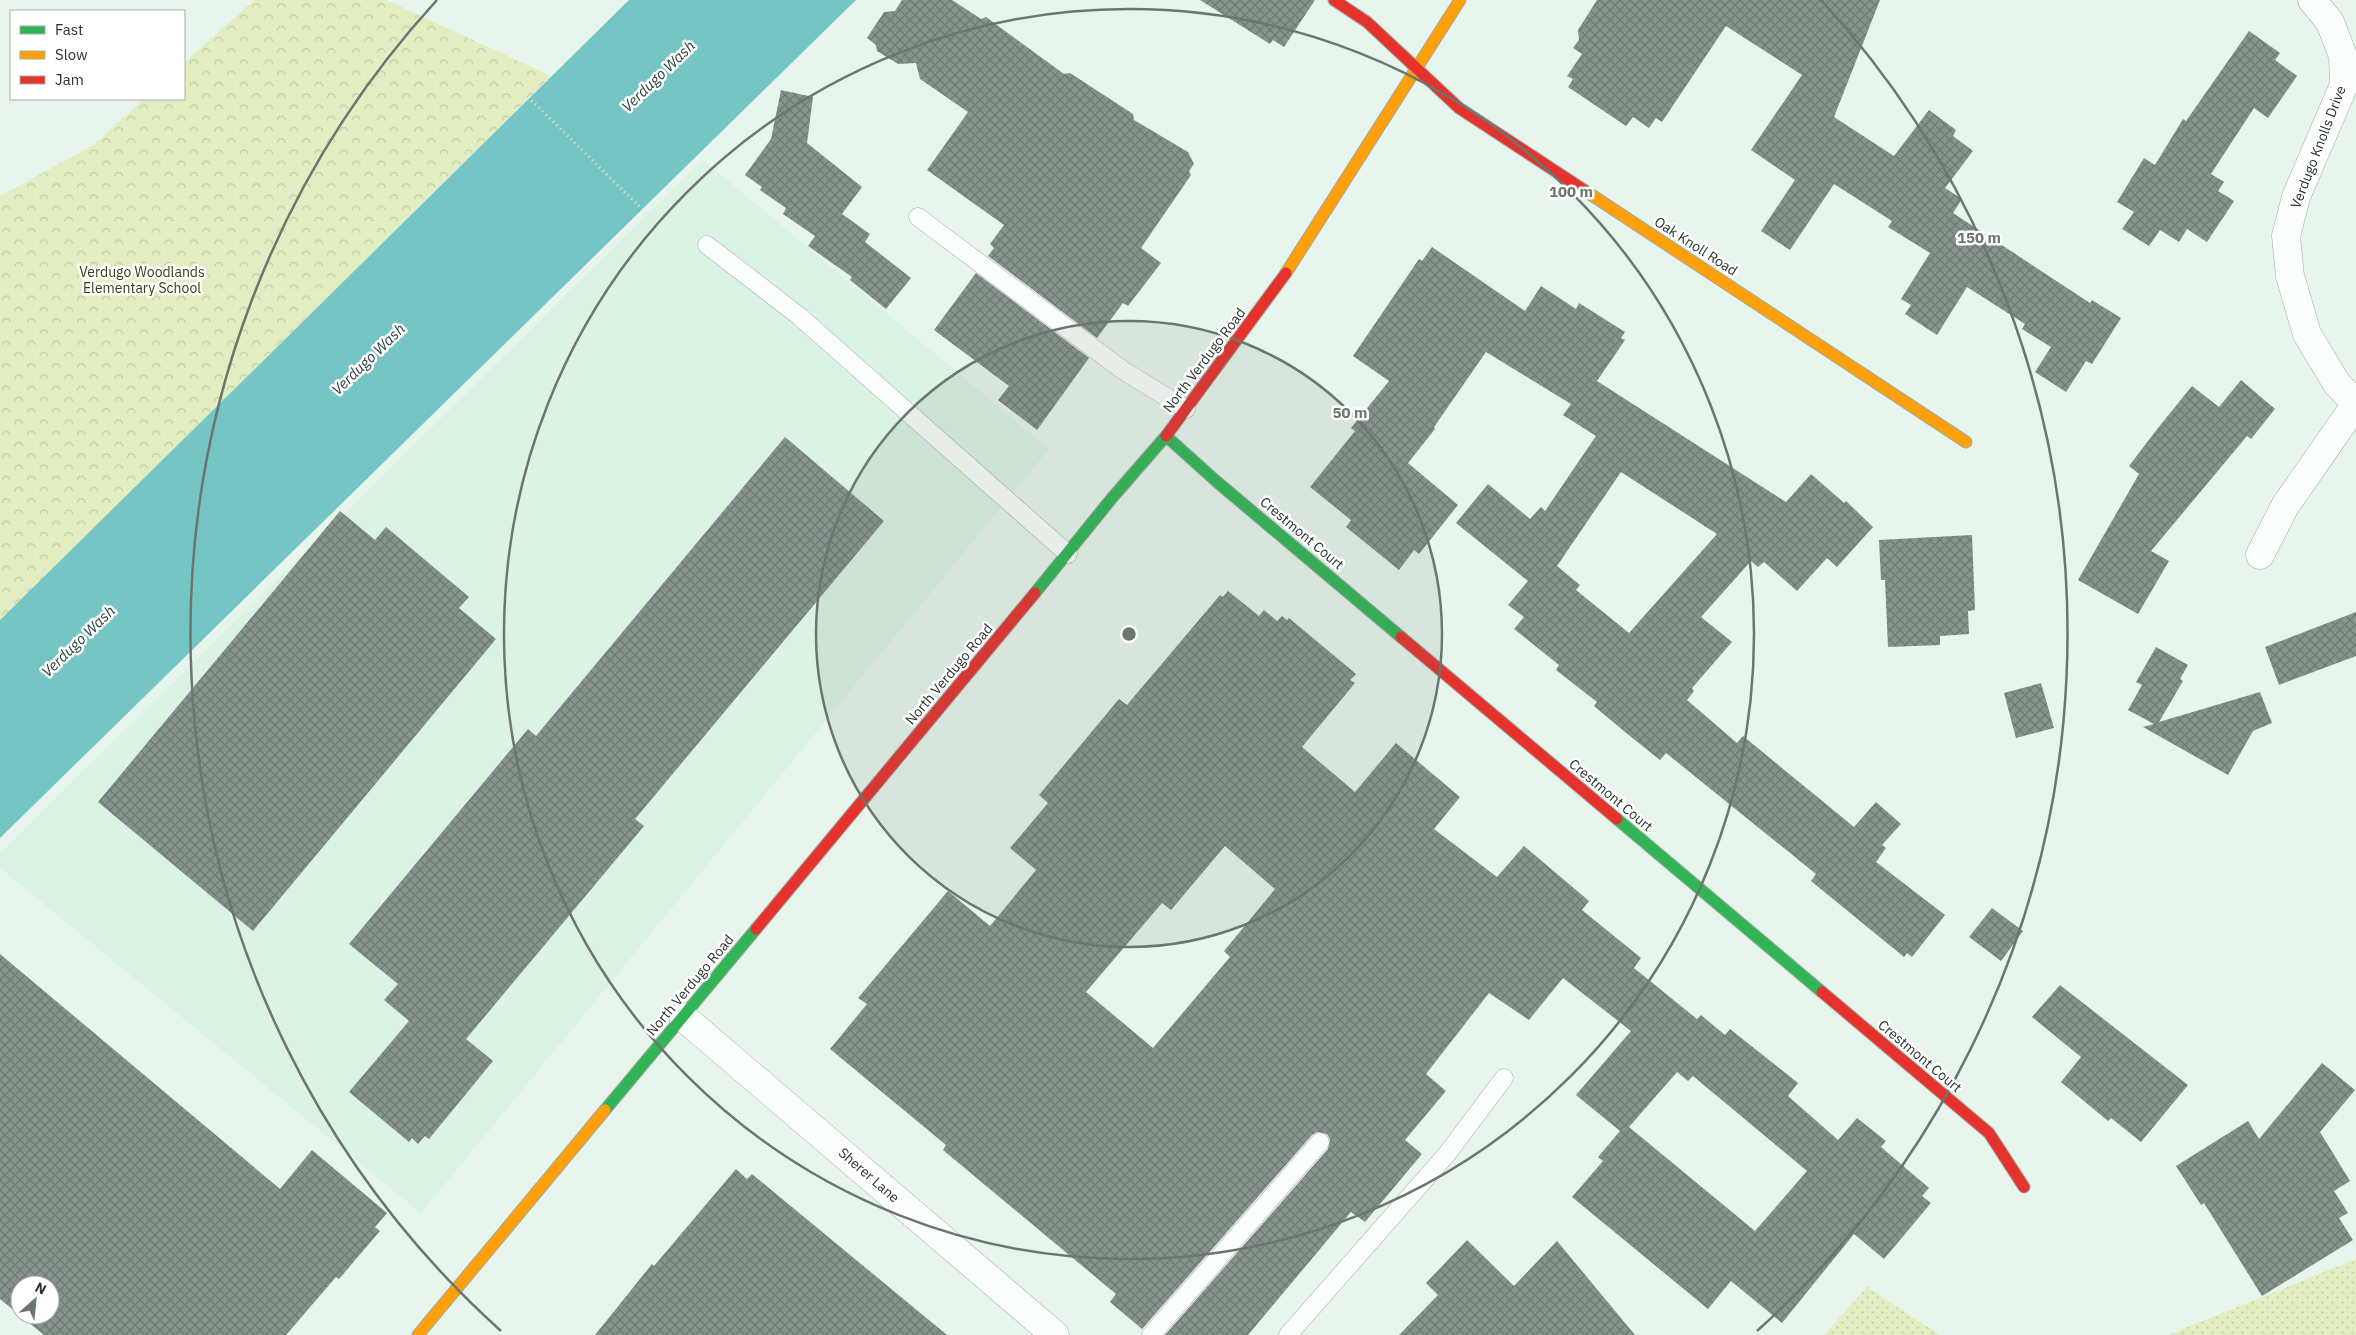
<svg xmlns="http://www.w3.org/2000/svg" width="2356" height="1335" font-family="'IBM Plex Sans',sans-serif">
  <style>
    .built { fill: #dbf3e3 }
    .grass { fill: url(#grass-dots) }
    .park { fill: url(#park-crowns) }
    .water { fill: #76c5c5 }
    .building { fill: url(#building-cross-hatch); fill-rule: evenodd }
    .lines { fill: none; stroke-linecap: round; stroke-linejoin: round }
    .lane-casing { stroke: #a0aaa3; stroke-width: 19 }
    .street-casing { stroke: #a0aaa3; stroke-width: 29 }
    .fast-casing { stroke: #a0aaa3; stroke-width: 13 }
    .slow-casing { stroke: #a0aaa3; stroke-width: 13 }
    .jam-casing { stroke: #a0aaa3; stroke-width: 13 }
    .path { stroke: #dfe3e1; stroke-width: 3; stroke-dasharray: 1 4; stroke-linecap: butt }
    .lane { stroke: #fbfefc; stroke-width: 18 }
    .street { stroke: #fbfefc; stroke-width: 28 }
    .fast { stroke: #30b455; stroke-width: 11 }
    .slow { stroke: #ff9f0a; stroke-width: 11 }
    .jam { stroke: #e5322d; stroke-width: 11 }
    .ring { fill: none; stroke: #6b766f; stroke-width: 2.5 }
    .labels { text-anchor: middle; dominant-baseline: central; stroke-width: 5; stroke-linejoin: round; paint-order: stroke }
    .street-label { font-size: 14px; fill: #28312b; stroke: #fff }
    .park-label { font-size: 14px; fill: #383d15; stroke: #fff }
    .water-label { font-size: 15px; font-style: italic; fill: #253d3e; stroke: #fff }
    .centre { fill: #6b766f; stroke: #fff; stroke-width: 2.5 }
    .ring-label { font-size: 15px; text-anchor: middle; font-weight: bold; fill: #6b766f; stroke: #fff; stroke-width: 5; stroke-linejoin: round; paint-order: stroke }
  </style>
  <defs>
    <pattern id="grass-dots" width="8" height="8" patternUnits="userSpaceOnUse" patternTransform="scale(1.25)"><rect width="8" height="8" fill="#e2eec1"/><path d="M2 2h.1M6 6h.1" fill="none" stroke="#c2cda6" stroke-width="1.8" stroke-linecap="round"/></pattern>
    <pattern id="park-crowns" width="20" height="18" patternUnits="userSpaceOnUse" patternTransform="scale(1.25)"><rect width="20" height="18" fill="#e2eec1"/><path d="M2 6a3 3 0 1 1 6 0M12 15a3 3 0 1 1 6 0" fill="none" stroke="#c2cda6"/></pattern>
    <pattern id="building-cross-hatch" width="8" height="8" patternUnits="userSpaceOnUse" patternTransform="scale(1.25)"><rect width="8" height="8" fill="#87938d"/><path d="M0 0l8 8M0 8l8-8" fill="none" stroke="#6e7973"/></pattern>
  </defs>
  <rect width="100%" height="100%" fill="#e7f5ec"/>
  <!-- built -->
  <path class="built" d="M703,160L1049,449L421,1213L0,868V853Z"/>
  <!-- grass -->
  <path class="grass" d="M2356,1259V1335H2168Z
    M1867,1287L1940,1335H1824Z"/>
  <!-- park -->
  <path class="park" d="M254,0H386L551,76L0,620V196L92,146L144,99H184V63Z"/>
  <!-- water -->
  <path class="water" d="M629,0H856L0,838V620Z"/>
  <!-- building -->
  <path class="building" d="M902,0H952L981,19L986,17L1064,74L1070,73L1133,114L1134,120L1188,152L1194,164L1189,171L1191,175L1141,248L1161,263L1128,306L1123,303L1097,338L988,256L994,248L990,244L1004,225L927,170L968,112L920,79L916,63L898,64L877,51L876,45L867,38L884,12L895,11Z
    M1200,0H1315L1284,47L1273,40L1270,44Z
    M1597,0H1880L1834,117L1894,156L1929,110L1956,130L1953,136L1973,151L1945,188L1962,199L1953,213L2090,303L2092,300L2121,318L2092,364L2086,361L2066,392L2035,372L2051,347L2022,329L2025,324L1967,287L1937,335L1905,314L1911,305L1901,299L1930,253L1888,227L1892,221L1834,184L1790,250L1761,231L1795,180L1751,150L1802,75L1726,26L1662,122L1656,118L1649,128L1633,117L1626,126L1568,87L1573,79L1567,76L1582,54L1573,48L1579,40L1578,30Z
    M2249,31L2280,53L2275,60L2297,76L2268,118L2254,108L2211,174L2224,182L2218,191L2234,201L2207,242L2187,229L2179,242L2160,230L2149,246L2122,229L2134,212L2117,202L2144,158L2155,165L2183,119L2186,121Z
    M781,90L813,97L807,143L862,187L842,214L870,234L865,242L911,278L886,309L850,280L852,277L808,246L815,236L783,214L786,208L760,190L762,187L745,175L771,139Z
    M1432,247L1525,311L1541,286L1576,309L1579,303L1625,332L1621,338L1625,340L1597,381L1786,502L1811,474L1844,503L1846,501L1873,527L1837,567L1827,558L1797,591L1764,562L1758,567L1751,561L1701,617L1732,642L1692,688L1694,691L1687,700L1737,743L1743,736L1854,827L1876,802L1901,824L1882,845L1886,848L1876,862L1945,915L1912,957L1907,953L1904,957L1811,881L1816,874L1666,753L1660,760L1625,732L1594,706L1597,702L1556,670L1559,665L1514,629L1524,617L1508,605L1528,581L1456,523L1488,484L1530,519L1541,507L1545,511L1596,436L1563,415L1571,404L1486,352L1434,427L1435,429L1408,463L1458,505L1419,554L1414,550L1399,570L1346,527L1351,520L1310,487L1355,431L1351,428L1389,381L1353,356L1419,259L1422,261ZM1621,472L1717,534L1629,633L1576,590L1580,585L1557,566Z
    M976,273L1089,358L1037,430L998,400L1009,386L934,330Z
    M2241,380L2275,409L2251,439L2247,436L2151,551L2169,561L2138,614L2078,580L2139,474L2129,466L2158,428L2192,386L2219,407Z
    M785,437L884,521L635,819L644,826L466,1039L493,1061L429,1139L425,1136L418,1144L412,1138L409,1142L349,1092L409,1021L384,1000L398,984L349,944L528,729L536,736Z
    M340,511L375,540L386,527L469,597L459,608L496,639L253,931L98,802Z
    M1972,535L1975,610L1968,611L1969,634L1940,636V645L1888,647L1885,580H1881L1879,540Z
    M1228,591L1259,616L1264,610L1277,621L1282,616L1287,620L1289,618L1356,674L1350,680L1355,683L1302,747L1355,792L1396,743L1460,797L1434,829L1497,877L1524,846L1589,901L1582,910L1641,958L1634,968L1697,1019L1701,1015L1725,1035L1730,1029L1798,1083L1788,1096L1838,1140L1857,1118L1886,1141L1881,1147L1929,1188L1922,1196L1931,1203L1884,1259L1854,1234L1782,1323L1731,1281L1708,1309L1572,1197L1603,1161L1598,1157L1620,1131L1576,1095L1631,1031L1563,978L1529,1020L1489,993L1426,1074L1446,1091L1405,1140L1422,1154L1365,1222L1351,1212L1248,1335H1165L1328,1149L1330,1139L1327,1134L1317,1132L1312,1135L1142,1329L1110,1302L1116,1294L943,1150L946,1145L830,1049L867,1004L858,998L948,891L990,926L1036,870L1010,848L1048,803L1039,795L1119,699L1127,705L1220,595L1223,597ZM1225,846L1275,889L1224,951L1230,957L1153,1048L1086,992L1162,903L1171,910ZM1677,1072L1688,1081L1693,1076L1807,1171L1755,1231L1629,1127Z
    M2356,612V656L2279,685L2265,647Z
    M2156,647L2188,665L2180,679L2183,681L2159,722L2260,692L2272,723L2253,731L2228,775L2143,727L2154,724L2128,710L2142,685L2136,682Z
    M2041,683L2054,728L2016,738L2004,693Z
    M1992,908L2023,931L2001,961L1969,937Z
    M0,954L280,1189L312,1150L387,1213L375,1227L380,1231L339,1279L336,1277L286,1335H44L0,1299ZM20,1285H50V1315H20Z
    M2060,985L2188,1085L2141,1142L2111,1118L2108,1121L2061,1082L2081,1057L2032,1017Z
    M2322,1063L2355,1090L2320,1132L2350,1181L2334,1191L2348,1213L2339,1218L2353,1240L2262,1296L2204,1203L2201,1205L2176,1166L2248,1121L2259,1139Z
    M736,1169L747,1179L752,1174L947,1335H595L652,1264L654,1266Z
    M1467,1240L1514,1286L1557,1241L1635,1335H1399L1438,1295L1426,1283Z"/>
  <g class="lines">
    <!-- lane casing -->
    <g class="lane-casing">
      <path id="lane" d="M918,217L1124,371L1186,409
        M707,245L799,316L1068,554
        M1151,1335L1320,1142
        M1288,1335L1447,1154L1504,1078"/>
    </g>
    <!-- street casing -->
    <g class="street-casing">
      <path id="street" d="M2312,0L2330,22L2343,56L2344,85L2296,197L2286,236L2290,276L2307,334L2337,384L2356,403
        M2260,555L2285,506L2356,404
        M683,1017L1055,1335"/>
    </g>
    <!-- fast casing -->
    <g class="fast-casing">
      <path id="fast" d="M1166,436L1216,481L1401,637
        M1035,593L1112,498L1166,436
        M1617,819L1822,992
        M605,1110L756,929"/>
    </g>
    <!-- slow casing -->
    <g class="slow-casing">
      <path id="slow" d="M1584,190L1966,442
        M1286,273L1460,0
        M418,1335L605,1110"/>
    </g>
    <!-- jam casing -->
    <g class="jam-casing">
      <path id="jam" d="M1334,0L1367,22L1459,108L1584,190
        M1166,436L1286,273
        M1401,637L1617,819
        M756,929L1035,593
        M1822,992L1989,1133L2024,1187"/>
    </g>
    <!-- path -->
    <path class="path" d="M528,97L647,214"/>
    <!-- lane -->
    <use href="#lane" class="lane"/>
    <!-- street -->
    <use href="#street" class="street"/>
    <!-- fast -->
    <use href="#fast" class="fast"/>
    <!-- slow -->
    <use href="#slow" class="slow"/>
    <!-- jam -->
    <use href="#jam" class="jam"/>
  </g>
  <!-- distance rings -->
  <circle cx="1129" cy="634" r="313" fill="#6b766f" fill-opacity=".12"/>
  <g class="ring">
    <circle cx="1129" cy="634" r="313"/>
    <circle cx="1129" cy="634" r="625"/>
    <path d="M501 1331A938 938 0 0 1 437 0M1821 0A938 938 0 0 1 1757 1331"/>
  </g>
  <g class="labels">
    <!-- street labels -->
    <g class="street-label">
      <text transform="translate(2318 147) rotate(-69)">Verdugo Knolls Drive</text>
      <text transform="translate(1696 246) rotate(33)">Oak Knoll Road</text>
      <text transform="translate(1204 360) rotate(-53)">North Verdugo Road</text>
      <text transform="translate(1302 533) rotate(40)">Crestmont Court</text>
      <text transform="translate(949 674) rotate(-50)">North Verdugo Road</text>
      <text transform="translate(1611 795) rotate(40)">Crestmont Court</text>
      <text transform="translate(690 985) rotate(-50)">North Verdugo Road</text>
      <text transform="translate(1920 1056) rotate(40)">Crestmont Court</text>
      <text transform="translate(869 1175) rotate(41)">Sherer Lane</text>
    </g>
    <!-- park labels -->
    <g class="park-label">
      <text x="142" y="272">Verdugo Woodlands<tspan x="142" dy="16">Elementary School</tspan></text>
    </g>
    <!-- water labels -->
    <g class="water-label">
      <text transform="translate(658 76) rotate(-44)">Verdugo Wash</text>
      <text transform="translate(368 359) rotate(-44)">Verdugo Wash</text>
      <text transform="translate(78 641) rotate(-44)">Verdugo Wash</text>
    </g>
  </g>
  <circle cx="1129" cy="634" r="8" class="centre"/>
  <g class="ring-label">
    <text x="1571" y="197">100 m</text>
    <text x="1979" y="243">150 m</text>
    <text x="1350" y="418">50 m</text>
  </g>
  <!-- legend -->
  <rect x="10" y="10" width="175" height="90" fill="#ffffff" stroke="#a9adaa"/>
  <rect x="20" y="26" width="25" height="8" fill="#30b455" stroke="#a9adaa"/>
  <text x="55" y="35" font-size="15" fill="#28312b">Fast</text>
  <rect x="20" y="51" width="25" height="8" fill="#ff9f0a" stroke="#a9adaa"/>
  <text x="55" y="60" font-size="15" fill="#28312b">Slow</text>
  <rect x="20" y="76" width="25" height="8" fill="#e5322d" stroke="#a9adaa"/>
  <text x="55" y="85" font-size="15" fill="#28312b">Jam</text>
  <!-- north arrow -->
  <g transform="translate(35 1300) rotate(27)"><circle r="24" fill="#ffffff" stroke="#a9adaa"/>
  <path d="M0-4L9 19L0 12L-9 19Z" fill="#6b766f"/>
  <text y="-8" font-size="14" font-weight="bold" text-anchor="middle" fill="#28312b">N</text>
  </g>
</svg>
